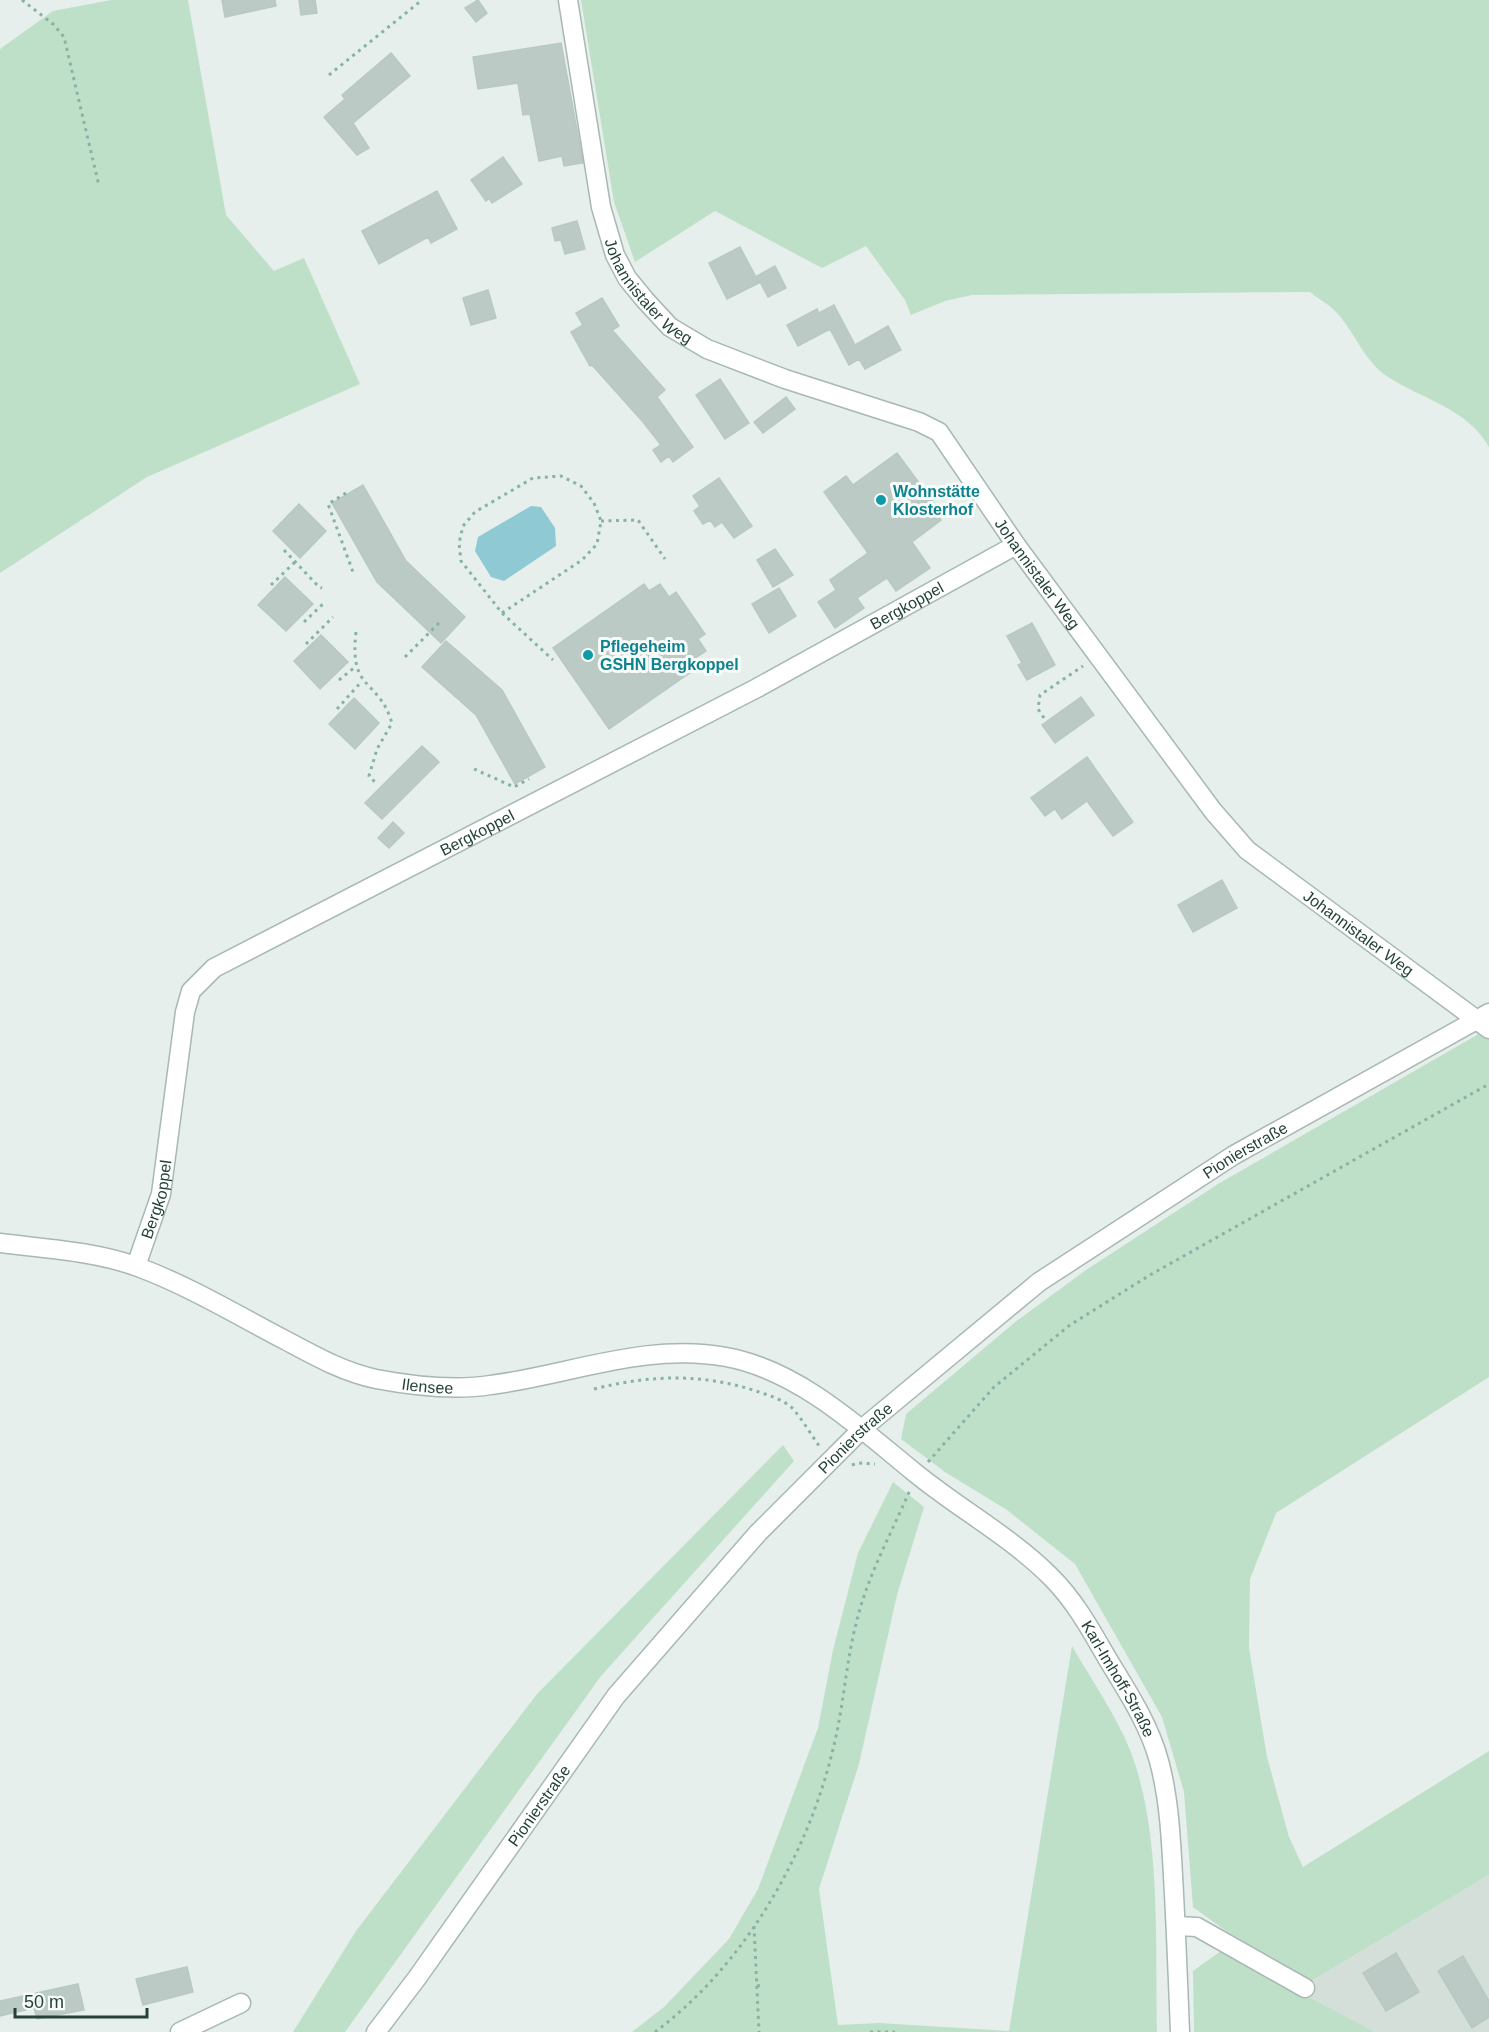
<svg xmlns="http://www.w3.org/2000/svg" width="1489" height="2032" font-family="Arial,sans-serif">
  <style>
    .built { fill: #d4dfda }
    .green { fill: #bfe0c8 }
    .water { fill: #8ec9d4 }
    .building { fill: #bbcac4; stroke: #b8c9c2; stroke-width: 1.5 }
    .lines { fill: none; stroke-linecap: round; stroke-linejoin: round }
    .minor-casing { stroke: #a8b8b2; stroke-width: 21 }
    .path { stroke: #86b3a5; stroke-width: 3; stroke-dasharray: 3 4.5; stroke-linecap: butt }
    .minor { stroke: #fff; stroke-width: 18 }
    .culture-dot { fill: #0f9aa8; stroke: #f7fbf9; stroke-width: 2 }
    .labels { text-anchor: middle; dominant-baseline: central; stroke-width: 6; stroke-linejoin: round; paint-order: stroke }
    .street-label { font-size: 16px; fill: #24423a; stroke: #f7fbf9 }
    .culture-label { font-size: 16px; font-weight: bold; fill: #0d838f; stroke: #f7fbf9; text-anchor: start }
  </style>
  <rect width="100%" height="100%" fill="#e6efeb"/>
  <!-- built -->
  <path class="built" d="M1489,1875V2032H1375L1294,1991Z"/>
  <!-- green -->
  <path class="green" d="M111,0H188L226,215L274,271L304,258L360,384L147,477L0,573V49L53,11Z
    M581,0H1489V447C1468,409 1422,399 1388,377C1363,360 1355,332 1336,312C1329,304 1318,299 1310,292L972,295L945,301L911,315L905,300L866,246L822,268L715,211L635,262L614,202Z
    M1489,1028V1377L1276,1513L1250,1579L1249,1648L1267,1757L1289,1837L1303,1867L1489,1751V1875L1311,1981L1226,1931L1193,1907L1184,1792L1162,1717L1075,1564L1007,1510L945,1472L901,1439L906,1414L1014,1323L1086,1270L1218,1184Z
    M783,1445L794,1461L601,1676L345,2032H293L356,1931L537,1694Z
    M893,1482L924,1507L897,1595L859,1764L819,1889L838,2025L879,2023L1009,2031L1072,1646C1091,1679 1116,1715 1130,1750C1162,1831 1155,1945 1157,2032H632L664,2007L729,1939L758,1889L818,1728L833,1650L858,1553Z
    M1221,1951L1375,2032H1194L1193,1971Z"/>
  <!-- water -->
  <path class="water" d="M531,506L541,507L555,528L556,546L504,581L491,577L475,551L478,537Z"/>
  <!-- building -->
  <path class="building" d="M222,0H275L276,6L225,17Z
    M299,0H315L317,13L301,15Z
    M478,0L487,13L476,22L465,8Z
    M561,43L583,163L564,166L562,156L539,161L530,114L523,115L518,83L478,89L473,57Z
    M391,53L410,76L353,123L369,148L357,155L324,117L345,99L342,95Z
    M503,157L522,184L492,203L489,198L486,201L471,180Z
    M437,191L457,229L431,243L428,237L379,264L362,231Z
    M577,221L585,249L565,254L561,240L555,241L552,228Z
    M740,247L759,283L727,299L709,263Z
    M775,266L786,288L768,297L757,276Z
    M488,290L496,318L471,325L463,298Z
    M602,298L619,326L612,330L665,390L657,397L693,447L673,462L669,456L661,462L653,450L661,445L643,422L592,365L590,366L571,332L583,325L576,313Z
    M834,305L855,345L888,326L901,350L865,369L859,359L849,365L830,329L798,346L787,325L817,309L819,313Z
    M720,379L749,423L725,439L696,395Z
    M786,397L795,409L763,433L754,422Z
    M897,453L939,510L936,513L941,520L912,542L930,568L896,591L887,578L857,598L864,608L835,628L818,602L836,590L830,580L868,553L824,492L846,476L853,485Z
    M719,478L752,526L734,538L722,522L715,527L710,520L703,524L694,511L700,506L693,496Z
    M363,485L406,561L465,617L441,643L377,582L332,503Z
    M299,504L326,531L300,558L273,531Z
    M775,549L793,575L773,587L757,560Z
    M285,577L313,604L286,631L258,605Z
    M644,584L649,591L660,584L669,597L676,592L705,634L698,639L706,651L695,658L701,665L609,729L553,648Z
    M779,588L796,616L769,633L752,604Z
    M1032,623L1055,665L1027,680L1018,665L1022,663L1007,636Z
    M321,635L348,662L320,689L294,661Z
    M446,641L502,690L545,767L515,784L476,715L422,667Z
    M1081,697L1094,715L1055,743L1042,725Z
    M354,698L379,723L355,749L329,724Z
    M422,746L439,762L382,819L365,803Z
    M1087,757L1133,822L1113,836L1087,801L1062,819L1055,809L1045,816L1031,798Z
    M393,822L404,833L389,848L378,838Z
    M1222,880L1237,908L1193,932L1178,905Z
    M1396,1953L1419,1992L1386,2011L1363,1973Z
    M1463,1956L1489,2001V2017L1472,2028L1438,1971Z
    M187,1967L193,1992L143,2005L136,1979Z
    M78,1984L84,2010L37,2019L34,2008L0,2016V2001Z"/>
  <g class="lines">
    <!-- minor casing -->
    <g class="minor-casing">
      <g id="minor">
        <path id="s1" d="M568,0L601,207L615,255L627,278L645,300L670,327L707,349L785,379L919,422L939,432L1016,545L1213,811L1247,850L1489,1029"/>
        <path id="s2" d="M0,1243C46,1249 94,1251 138,1267C189,1286 237,1315 285,1340C315,1356 343,1372 376,1379C413,1386 453,1391 491,1385C568,1375 647,1342 726,1357C798,1370 860,1428 914,1472C959,1509 1010,1536 1051,1577C1075,1601 1091,1630 1107,1658C1127,1691 1149,1724 1159,1761C1169,1798 1171,1838 1173,1876C1176,1928 1178,1980 1180,2032"/>
        <path id="s3" d="M136,1266L161,1194L185,1012L191,991L214,968L757,688L1016,545"/>
        <path d="M1176,1926L1197,1927L1305,1988"/>
        <path d="M180,2032L241,2003"/>
        <path id="s4" d="M376,2032L417,1978L616,1696L758,1533L863,1428L1039,1282L1234,1155L1489,1013"/>
      </g>
    </g>
    <!-- path -->
    <path class="path" d="M22,0L53,24L64,37L99,186
      M329,75L422,0
      M346,493L328,504L353,572
      M601,521L638,520L665,559
      M284,550L319,587L322,588
      M271,585L295,562
      M502,613L582,560L597,544L601,521L594,503L581,486L561,476L533,478L475,512L463,526L459,543L461,561L502,613L553,660
      M304,622L324,603
      M356,632C349,693 378,677 392,723L377,749L369,776L375,782
      M306,644L333,617
      M405,657L441,621
      M339,680L355,667
      M337,709L362,681
      M1044,718L1038,709L1040,695L1083,666
      M474,769L514,787L529,779
      M594,1389C650,1375 701,1373 756,1391C768,1395 785,1400 793,1409C803,1420 811,1435 820,1447
      M928,1462L994,1387L1070,1325L1150,1275L1489,1084
      M852,1465L858,1463L875,1464
      M754,1926L759,2032
      M757,1986L764,1985
      M655,2032C745,1965 809,1853 834,1745C844,1704 846,1661 857,1620C868,1575 892,1532 910,1490
      M870,2032H895"/>
    <!-- minor -->
    <use href="#minor" class="minor"/>
  </g>
  <!-- markers -->
  <g class="culture-dot">
    <circle cx="881" cy="500" r="6"/>
    <circle cx="588" cy="655" r="6"/>
  </g>
  <g class="labels">
    <!-- street labels -->
    <g class="street-label">
      <text stroke="none"><textPath href="#s1" startOffset="309">Johannistaler Weg</textPath></text>
      <text stroke="none"><textPath href="#s1" startOffset="813">Johannistaler Weg</textPath></text>
      <text stroke="none"><textPath href="#s3" startOffset="1096">Bergkoppel</textPath></text>
      <text stroke="none"><textPath href="#s3" startOffset="610">Bergkoppel</textPath></text>
      <text stroke="none"><textPath href="#s1" startOffset="1299">Johannistaler Weg</textPath></text>
      <text stroke="none"><textPath href="#s4" startOffset="1251">Pionierstraße</textPath></text>
      <text stroke="none"><textPath href="#s3" startOffset="70">Bergkoppel</textPath></text>
      <text stroke="none"><textPath href="#s2" startOffset="456">Ilensee</textPath></text>
      <text stroke="none"><textPath href="#s4" startOffset="765">Pionierstraße</textPath></text>
      <text stroke="none"><textPath href="#s2" startOffset="1276">Karl-Imhoff-Straße</textPath></text>
      <text stroke="none"><textPath href="#s4" startOffset="279">Pionierstraße</textPath></text>
    </g>
    <!-- culture labels -->
    <g class="culture-label">
      <text x="893" y="491">Wohnstätte<tspan x="893" dy="18">Klosterhof</tspan></text>
      <text x="600" y="646">Pflegeheim<tspan x="600" dy="18">GSHN Bergkoppel</tspan></text>
    </g>
  </g>
  <!-- scale -->
  <path d="M15 2008v9h132v-9" fill="none" stroke="#24423a" stroke-width="3"/>
  <text x="24" y="2008" font-size="18" fill="#24423a" stroke="#f7fbf9" stroke-width="4.5" paint-order="stroke">50 m</text>
</svg>
